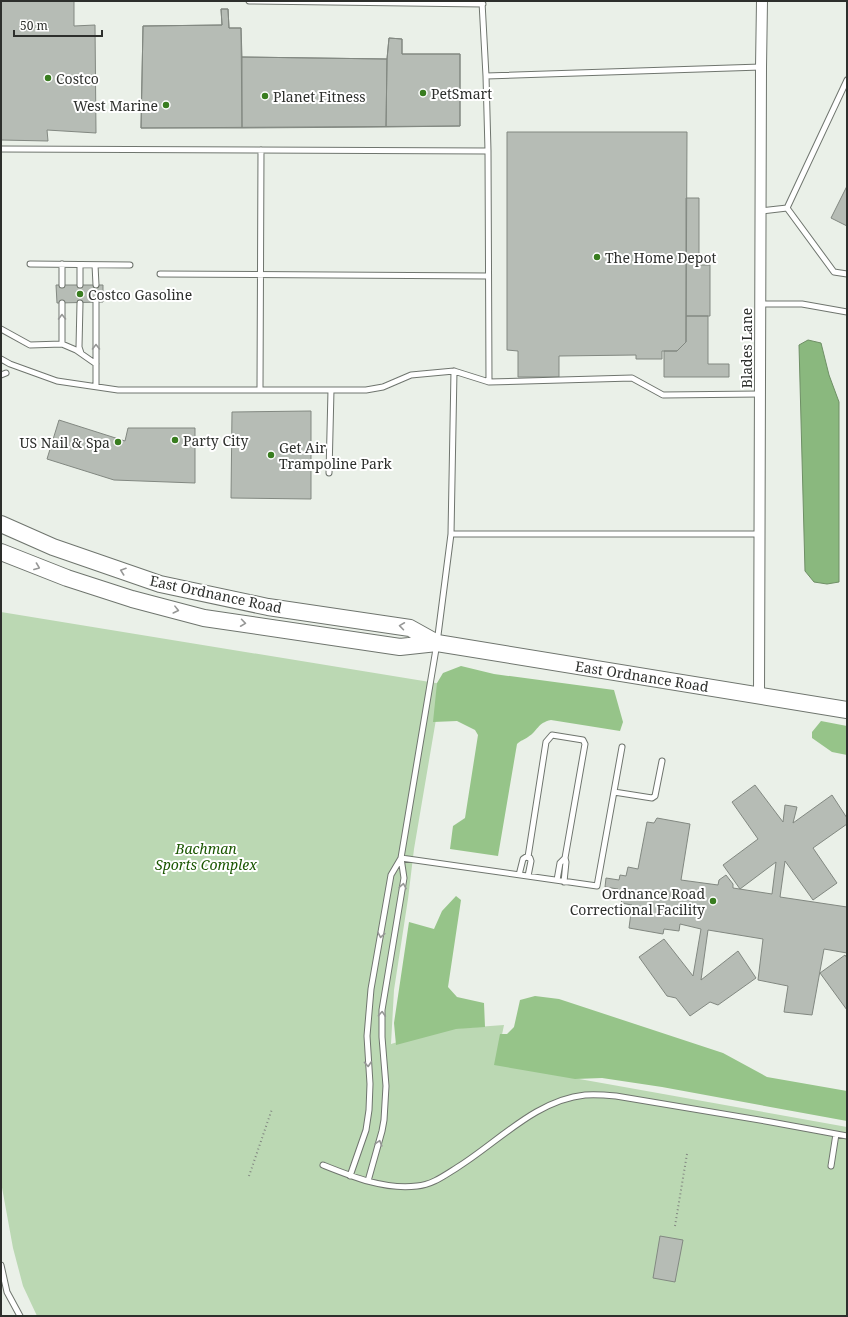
<svg xmlns="http://www.w3.org/2000/svg" width="848" height="1317" font-family="'Noto Serif',serif">
  <style>
    .green { fill: #bbd8b3 }
    .forest { fill: #96c489 }
    .water { fill: #8ab87e; stroke: #6e8f65 }
    .building { fill: #b6bcb5; stroke: #828881 }
    .lines { fill: none; stroke-linecap: round; stroke-linejoin: round }
    .service-casing { stroke: #6f756e; stroke-width: 7 }
    .minor-casing { stroke: #6f756e; stroke-width: 12 }
    .primary-casing { stroke: #6f756e; stroke-width: 18 }
    .path { stroke: #828681; stroke-width: 2; stroke-dasharray: 1 3; stroke-linecap: butt }
    .service { stroke: #fff; stroke-width: 5 }
    .minor { stroke: #fff; stroke-width: 10 }
    .primary { stroke: #fff; stroke-width: 16 }
    .oneway { stroke: #969796 }
    .poi-dot { fill: #397d20; stroke: #fff; stroke-width: 1.5 }
    .labels { text-anchor: middle; dominant-baseline: central; stroke-width: 4; stroke-linejoin: round; paint-order: stroke }
    .poi-label { font-size: 14px; fill: #2d2f2c; stroke: #fff; text-anchor: start }
    .street-label { font-size: 14px; fill: #2d2f2c; stroke: #fff }
    .park-label { font-size: 14px; font-style: italic; fill: #1a5600; stroke: #fff }
  </style>
  <rect width="100%" height="100%" fill="#eaf0e8"/>
  <!-- green -->
  <path class="green" d="M1,612L442,684L414,849L408,899L394,990L391,1044L434,1031L449,1029L504,1025L496,1064L847,1127V1316H37L23,1286L13,1248L1,1182Z"/>
  <!-- forest -->
  <path class="forest" d="M461,666L494,674L614,690L623,722L620,731L551,720C537,723 538,731 528,737C524,740 521,740 517,744L498,856L450,849L453,826L465,818L478,735L475,730L457,721L433,722L437,683L443,673Z
    M821,721L847,726V755L832,752L812,738V732Z
    M456,896L461,900L448,987L457,997L484,1003L485,1027L456,1029L396,1045L394,1023L409,922L434,929L442,911Z
    M535,996L559,999L723,1053L767,1077L847,1091V1121L662,1087L602,1078L575,1079L494,1065L500,1034H507L514,1027L520,1000Z"/>
  <!-- water -->
  <path class="water" d="M808,340L821,343L829,375L839,402V582L827,584L814,582L805,571L799,345Z"/>
  <!-- building -->
  <path class="building" d="M1,1H74V26L95,25L96,133L47,130L48,141L1,140Z
    M221,9H228L229,28H241L242,57L387,59L389,38L402,39V54H460V126L141,128L143,26L222,25Z
    M221,9H228L229,28H241L242,128H141L143,26L222,25Z
    M389,38L402,39V54H460V126L386,127L387,59Z
    M242,57L387,59L386,127L242,128Z
    M507,132H687L686,342L677,351H662V359H636V355L559,356V377H518V351L507,350Z
    M847,186V226L831,218Z
    M686,198H699V265H710V316H686Z
    M56,285H103V302L57,303Z
    M686,316H708V364H729V377H664V351H677L686,342Z
    M311,411V499L231,498L232,412Z
    M59,420L125,441L128,428H195V483L114,480L47,459Z
    M755,785L783,822L785,805L797,807L793,823L832,795L847,818V824L813,848L837,883L813,900L785,861L780,897L847,907V953L824,949L812,1015L784,1012L788,986L758,980L763,939L708,930L701,980L738,951L756,978L718,1005L710,1002L690,1016L676,998L667,996L639,957L664,939L693,976L701,929L680,924L679,931L664,929L663,934L629,928L632,905L621,903L623,896L616,894L618,889L605,887L606,878L619,880L620,875L626,876L628,867L638,869L647,822L654,823L657,818L690,824L681,880L718,885L719,880L726,875L733,884V888L772,894L776,862L740,889L723,865L758,839L732,802Z
    M845,955L847,958V1010L820,973Z
    M660,1236L683,1240L675,1282L653,1278Z"/>
  <g class="lines">
    <!-- service casing -->
    <g class="service-casing">
      <path id="service" d="M249,1L483,4
        M482,2L486,76
        M1,149L488,151L486,76L761,67
        M488,151L489,382
        M787,208L847,80
        M787,208L834,272L847,274
        M761,211L787,208
        M30,264L130,265
        M95,265L96,285
        M160,274L488,276
        M62,285V264
        M80,285V265
        M62,303V344L76,350L96,364
        M80,303L79,347L81,353
        M761,304H802L847,312
        M1,329L30,345L62,344
        M1,359L10,364L57,381L118,390H366L383,387L411,375L454,371L451,534L437,643L401,858L597,886L622,747
        M454,371L489,382L632,378L663,395L760,394
        M1,375L6,373
        M96,386V302
        M260,390L261,150
        M329,473L331,390
        M451,534H760
        M614,792L652,798L655,796L662,761
        M528,857L546,742L552,735L583,740L585,744L565,858L566,862L564,882
        M519,875L523,859L526,857L530,858L531,861L528,876
        M557,880L560,863L565,858
        M323,1165C353,1177 385,1190 417,1186C432,1185 445,1175 458,1167C498,1142 536,1100 585,1095C596,1094 606,1095 616,1096L771,1122L847,1136
        M831,1166L836,1134
        M350,1176L366,1130L369,1110L370,1084L367,1036L371,989L391,875L401,858
        M368,1181L382,1131L384,1120L386,1086L382,1037V1010L404,878L401,858
        M1,1265L7,1292L20,1316"/>
    </g>
    <!-- minor casing -->
    <g class="minor-casing">
      <path id="minor" d="M759,695L761,67L762,1"/>
    </g>
    <!-- primary casing -->
    <g class="primary-casing">
      <path id="primary" d="M1,524L53,547L160,584L268,607L410,628L437,643
        M1,552L67,578L132,599L204,618L400,647L437,643L847,710"/>
    </g>
    <!-- path -->
    <path class="path" d="M249,1176L272,1109
      M675,1226L687,1154"/>
    <!-- service -->
    <use href="#service" class="service"/>
    <!-- minor -->
    <use href="#minor" class="minor"/>
    <!-- primary -->
    <use href="#primary" class="primary"/>
  </g>
  <!-- one-way arrows -->
  <defs><path id="oneway-chevron" d="M-2-3.5L2.5 0L-2 3.5" fill="none" stroke-width="1.6" stroke-linecap="round" stroke-linejoin="round"/></defs>
  <g class="oneway">
    <use href="#oneway-chevron" transform="translate(62 317) rotate(-91)"/>
    <use href="#oneway-chevron" transform="translate(96 347) rotate(-90)"/>
    <use href="#oneway-chevron" transform="translate(37 567) rotate(21)"/>
    <use href="#oneway-chevron" transform="translate(123 571) rotate(-161)"/>
    <use href="#oneway-chevron" transform="translate(176 610) rotate(14)"/>
    <use href="#oneway-chevron" transform="translate(243 623) rotate(8)"/>
    <use href="#oneway-chevron" transform="translate(402 626) rotate(-172)"/>
    <use href="#oneway-chevron" transform="translate(403 886) rotate(-80)"/>
    <use href="#oneway-chevron" transform="translate(381 935) rotate(100)"/>
    <use href="#oneway-chevron" transform="translate(382 1014) rotate(-87)"/>
    <use href="#oneway-chevron" transform="translate(368 1064) rotate(86)"/>
    <use href="#oneway-chevron" transform="translate(379 1143) rotate(-74)"/>
  </g>
  <!-- markers -->
  <g class="poi-dot">
    <circle cx="48" cy="78" r="4"/>
    <circle cx="423" cy="93" r="4"/>
    <circle cx="265" cy="96" r="4"/>
    <circle cx="166" cy="105" r="4"/>
    <circle cx="597" cy="257" r="4"/>
    <circle cx="80" cy="294" r="4"/>
    <circle cx="175" cy="440" r="4"/>
    <circle cx="118" cy="442" r="4"/>
    <circle cx="271" cy="455" r="4"/>
    <circle cx="713" cy="901" r="4"/>
  </g>
  <g class="labels">
    <!-- poi labels -->
    <g class="poi-label">
      <text x="56" y="78">Costco</text>
      <text x="431" y="93">PetSmart</text>
      <text x="273" y="96">Planet Fitness</text>
      <text x="158" y="105" text-anchor="end">West Marine</text>
      <text x="605" y="257">The Home Depot</text>
      <text x="88" y="294">Costco Gasoline</text>
      <text x="183" y="440">Party City</text>
      <text x="110" y="442" text-anchor="end">US Nail &amp; Spa</text>
      <text x="279" y="447">Get Air<tspan x="279" dy="16">Trampoline Park</tspan></text>
      <text x="705" y="893" text-anchor="end">Ordnance Road<tspan x="705" dy="16">Correctional Facility</tspan></text>
    </g>
    <!-- street labels -->
    <g class="street-label">
      <text transform="translate(746 348) rotate(-90)">Blades Lane</text>
      <text transform="translate(216 594) rotate(12)">East Ordnance Road</text>
      <text transform="translate(642 676) rotate(9)">East Ordnance Road</text>
    </g>
    <!-- park labels -->
    <g class="park-label">
      <text x="206" y="848">Bachman<tspan x="206" dy="16">Sports Complex</tspan></text>
    </g>
  </g>
  <!-- border -->
  <rect width="848" height="1317" fill="none" stroke="#2d2f2c" stroke-width="4"/>
  <!-- scale -->
  <path d="M14 30v6h88v-6" fill="none" stroke="#2d2f2c" stroke-width="2"/>
  <text x="20" y="30" font-size="12" fill="#2d2f2c" stroke="#ffffff" stroke-width="3" paint-order="stroke">50 m</text>
</svg>
